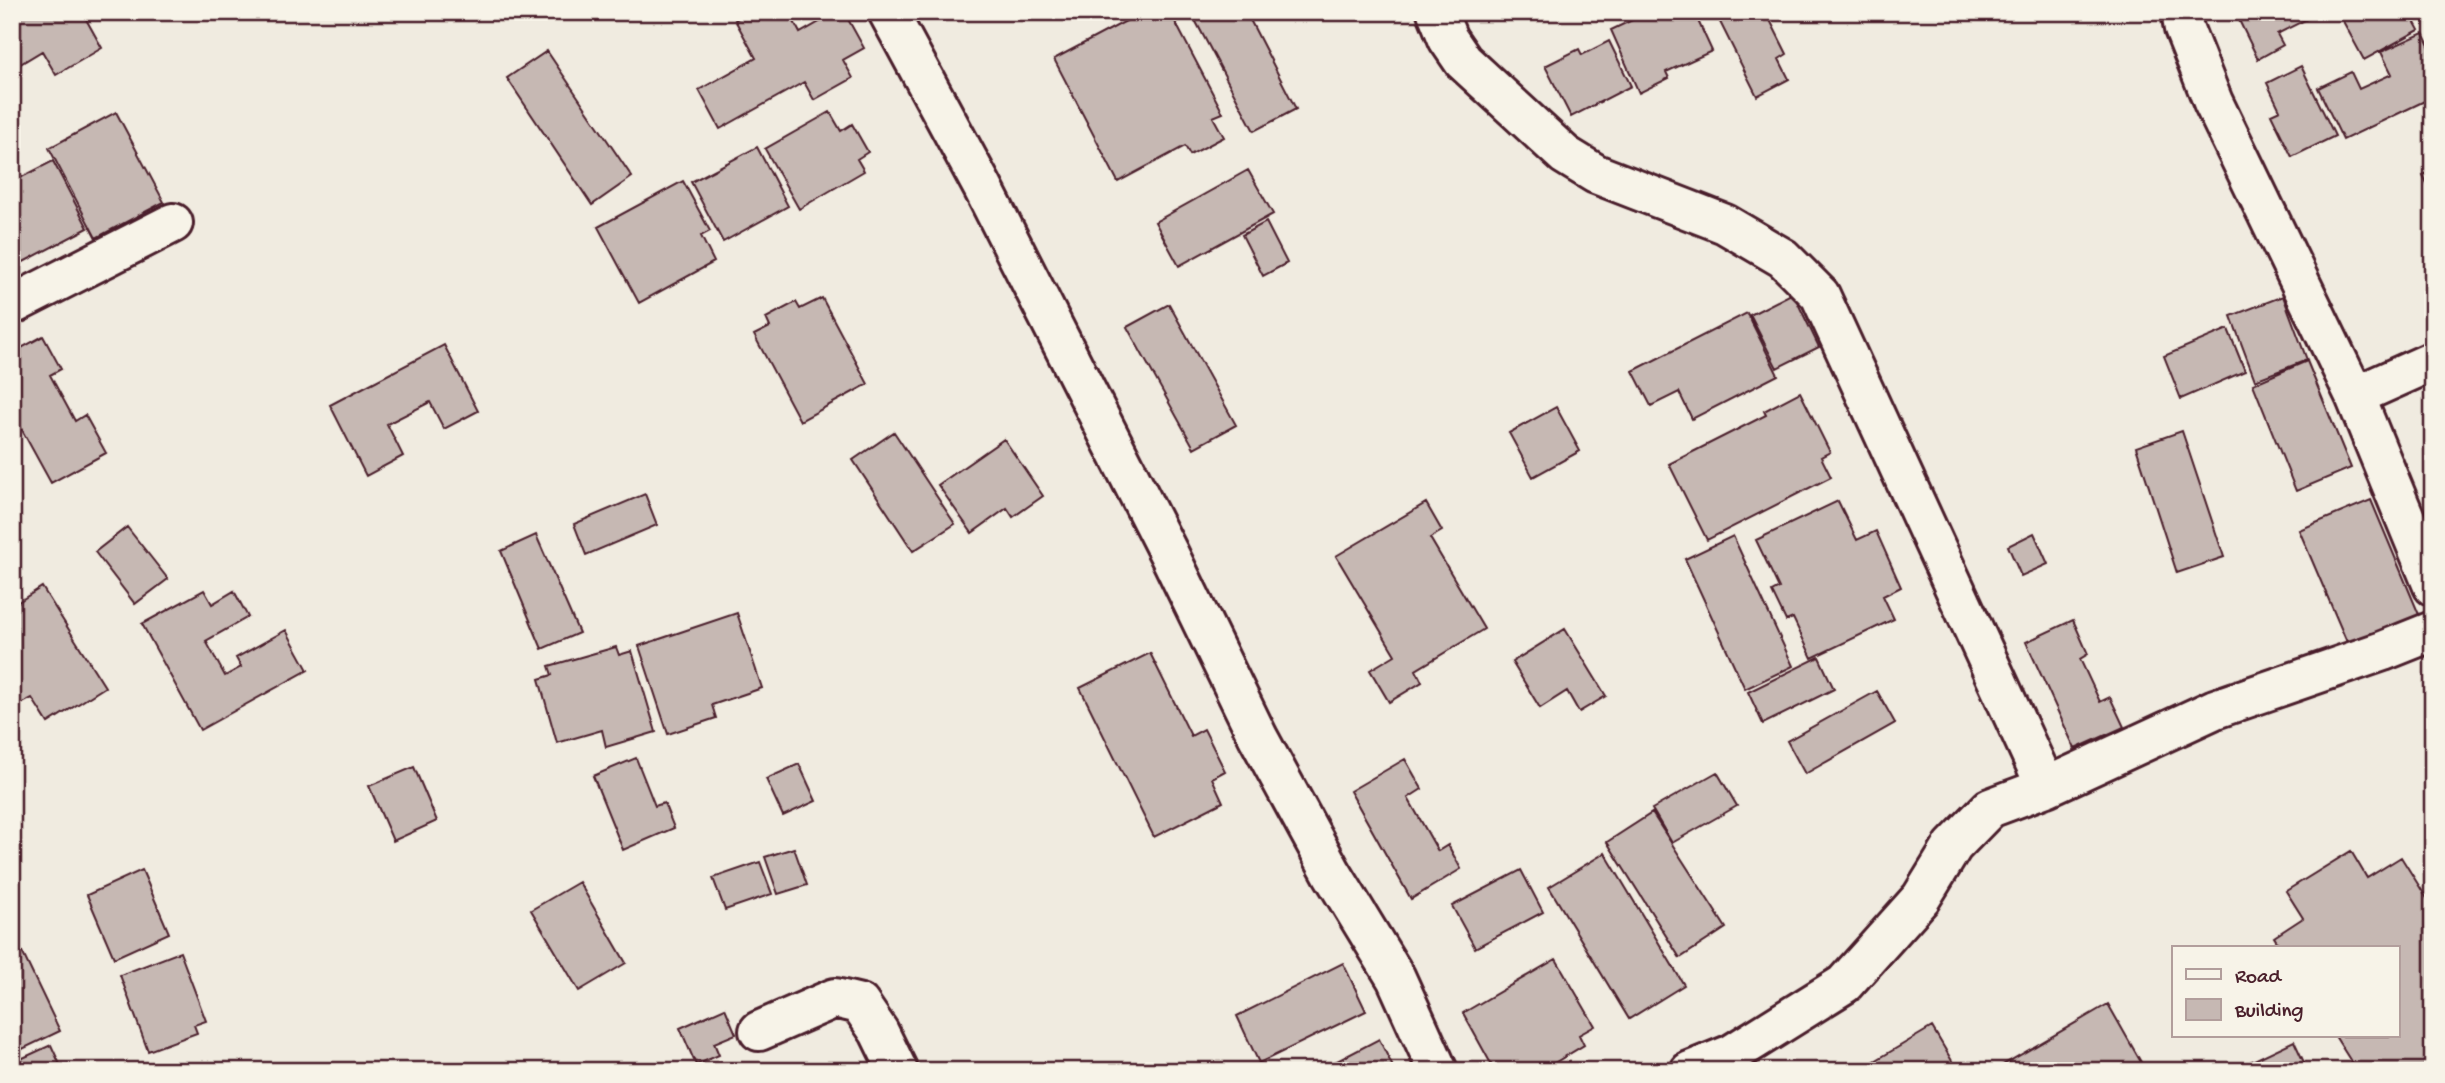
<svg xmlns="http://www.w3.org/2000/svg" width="2445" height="1083" font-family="'Gochi Hand',sans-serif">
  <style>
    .building { fill: #c6b8b3; stroke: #4a1f2b; stroke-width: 2 }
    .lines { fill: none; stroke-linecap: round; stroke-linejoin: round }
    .street-casing { stroke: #4a1f2b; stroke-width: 44 }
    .street { stroke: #f7f3e8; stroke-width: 38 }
  </style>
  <rect width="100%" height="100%" fill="#f0ebe0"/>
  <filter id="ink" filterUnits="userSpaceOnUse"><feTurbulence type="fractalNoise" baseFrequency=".0143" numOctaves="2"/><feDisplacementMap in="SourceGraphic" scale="14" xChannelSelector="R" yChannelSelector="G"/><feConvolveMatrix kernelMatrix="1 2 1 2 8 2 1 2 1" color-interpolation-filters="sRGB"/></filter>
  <g filter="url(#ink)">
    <!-- building -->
    <path class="building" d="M16,12H82L102,48L56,75L42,51L12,69V15Z
      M748,12H789L800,33L837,12H844L864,48L843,60L853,78L814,100L804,82L720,129L699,90L756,58L735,20Z
      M1143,12H1170L1223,113L1213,117L1224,137L1190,155L1185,146L1118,182L1054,59Z
      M1204,12H1246L1296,109L1254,131L1194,18Z
      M1649,12H1694L1712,51L1666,72L1669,78L1639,93L1611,30Z
      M1715,12H1766L1787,54L1779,59L1789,79L1757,96Z
      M2235,12H2311L2313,16L2277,34L2283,45L2258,59Z
      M2338,12H2409L2419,30L2364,60Z
      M2423,33L2433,54V97L2343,140L2318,88L2351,72L2359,89L2392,74L2381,52Z
      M1609,41L1631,86L1571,117L1545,66L1579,49L1582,55Z
      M547,51L632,177L592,205L507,78Z
      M2301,66L2335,136L2292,157L2271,114L2280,110L2267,83Z
      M116,112L164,202L96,238L49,148Z
      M830,112L841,131L852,124L868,152L857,159L864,171L799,209L765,149Z
      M757,147L788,206L723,242L691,182Z
      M53,161L88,228L12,268V182Z
      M1248,170L1273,214L1179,266L1155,222Z
      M2433,170V196L2423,175Z
      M683,181L710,231L701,236L714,262L639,303L598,227Z
      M1266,222L1287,263L1263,276L1242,235Z
      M1793,293L1819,347L1777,368L1750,315Z
      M2283,296L2307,360L2255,380L2231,316Z
      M822,298L868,384L800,421L754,335L770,327L766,318L796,302L800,309Z
      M1169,304L1236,425L1194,448L1127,327Z
      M1747,313L1778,375L1692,419L1679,392L1651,406L1633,371Z
      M2228,329L2245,371L2181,399L2164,356Z
      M43,336L61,369L50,375L75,421L85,415L106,453L51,483L12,412V353Z
      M444,345L478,411L444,429L430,402L387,424L403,456L366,476L330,405Z
      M2307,361L2351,468L2296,491L2253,384Z
      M1800,392L1830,452L1821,457L1831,477L1707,540L1669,464L1766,415L1764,411Z
      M1556,407L1580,451L1533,477L1509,433Z
      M2182,431L2224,557L2177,573L2136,447Z
      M894,432L955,524L913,551L853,460Z
      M1004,439L1043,496L1013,517L1007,508L972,533L938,485Z
      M645,494L657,525L586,555L574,524Z
      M2371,500L2420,617L2349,647L2299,530Z
      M1838,501L1857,540L1876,531L1901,587L1883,596L1894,619L1812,658L1793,618L1786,621L1772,592L1779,588L1756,540Z
      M1426,503L1442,531L1430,538L1484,629L1416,670L1422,682L1389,702L1370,670L1395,655L1336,556Z
      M127,527L168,579L135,604L95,552Z
      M2034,533L2048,564L2021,576L2008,546Z
      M536,535L579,633L542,649L501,551Z
      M1733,536L1793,666L1745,689L1685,559Z
      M42,587L105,687L48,723L32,698L21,704L12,690V606Z
      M204,590L212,604L234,591L248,617L206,641L225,676L241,667L236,658L286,630L308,670L200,730L142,624Z
      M737,613L762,688L712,705L716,718L668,734L639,646Z
      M2073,620L2088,654L2080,659L2100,702L2110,697L2124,727L2075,749L2026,642Z
      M1565,629L1606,696L1579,712L1567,691L1540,708L1512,662Z
      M616,647L619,655L632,651L656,732L606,747L602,730L557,743L539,679L552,675L549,666Z
      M1150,653L1191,736L1204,729L1225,771L1212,778L1223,802L1154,837L1080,688Z
      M1819,657L1834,689L1763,724L1748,692Z
      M1877,691L1895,723L1805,774L1787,741Z
      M636,758L655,806L664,803L674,828L623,850L593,776Z
      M1405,759L1422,789L1408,798L1438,851L1448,845L1461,869L1411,899L1350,791Z
      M799,764L816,801L783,816L766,779Z
      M414,767L437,821L393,841L369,786Z
      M1717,772L1737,806L1672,843L1652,809Z
      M1652,813L1726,928L1680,958L1607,842Z
      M794,848L807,885L778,894L765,857Z
      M2351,851L2367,878L2401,857L2433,908V1071H2357L2335,1036H2398V948H2281L2274,937L2303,918L2286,891Z
      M1605,853L1684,985L1629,1019L1549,887Z
      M760,862L772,894L725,910L713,878Z
      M142,870L169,933L114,958L87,895Z
      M1521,870L1543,912L1475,948L1452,906Z
      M579,882L626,963L579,991L531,910Z
      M12,931L60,1031L12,1054Z
      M180,952L206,1021L194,1025L197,1033L148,1051L120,975Z
      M1556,959L1595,1026L1579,1035L1584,1045L1541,1071H1527L1525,1066L1517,1071H1495L1463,1013Z
      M1343,963L1366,1011L1259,1063L1237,1016Z
      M2108,1004L2146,1071H1997L1996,1069Z
      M725,1008L736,1034L714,1043L719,1055L696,1065L680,1028Z
      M1932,1027L1958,1071H1858Z
      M1379,1039L1395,1071H1318Z
      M2294,1041L2308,1071H2234L2233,1070Z
      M51,1045L63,1071H12V1063Z"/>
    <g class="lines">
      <!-- street casing -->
      <g class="street-casing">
        <path id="street" d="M888,12L982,186L1169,554L1258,737L1332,873L1396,978L1438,1071
          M1437,12L1448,39L1463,61L1565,155L1596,174L1725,224L1783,258L1820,295L2046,787
          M2181,12L2184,29L2213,102L2355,396L2433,586
          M12,305L173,223
          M2355,396L2433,361
          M759,1031L835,998L860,1004L879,1032L898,1071
          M1690,1071L1732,1054L1844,984L1921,898L1953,846L1990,808L2046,787L2215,709L2383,651L2433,631"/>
      </g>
      <!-- street -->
      <use href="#street" class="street"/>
    </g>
  </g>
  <!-- margin -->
  <rect width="2445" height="1083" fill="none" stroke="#f7f3e8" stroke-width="42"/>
  <rect x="21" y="21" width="2403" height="1041" fill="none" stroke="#4a1f2b" stroke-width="2.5" filter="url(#ink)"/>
  <!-- legend -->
  <rect x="2172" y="946" width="228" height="91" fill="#f7f3e8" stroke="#b29e9c" stroke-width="2"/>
  <rect x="2186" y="969" width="35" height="10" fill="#f7f3e8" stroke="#b29e9c" stroke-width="2"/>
  <text x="2235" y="982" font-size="21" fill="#4a1f2b">Road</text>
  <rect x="2186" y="999" width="35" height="21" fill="#c6b8b3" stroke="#b29e9c" stroke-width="2"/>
  <text x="2235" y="1016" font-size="21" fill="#4a1f2b">Building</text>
</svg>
